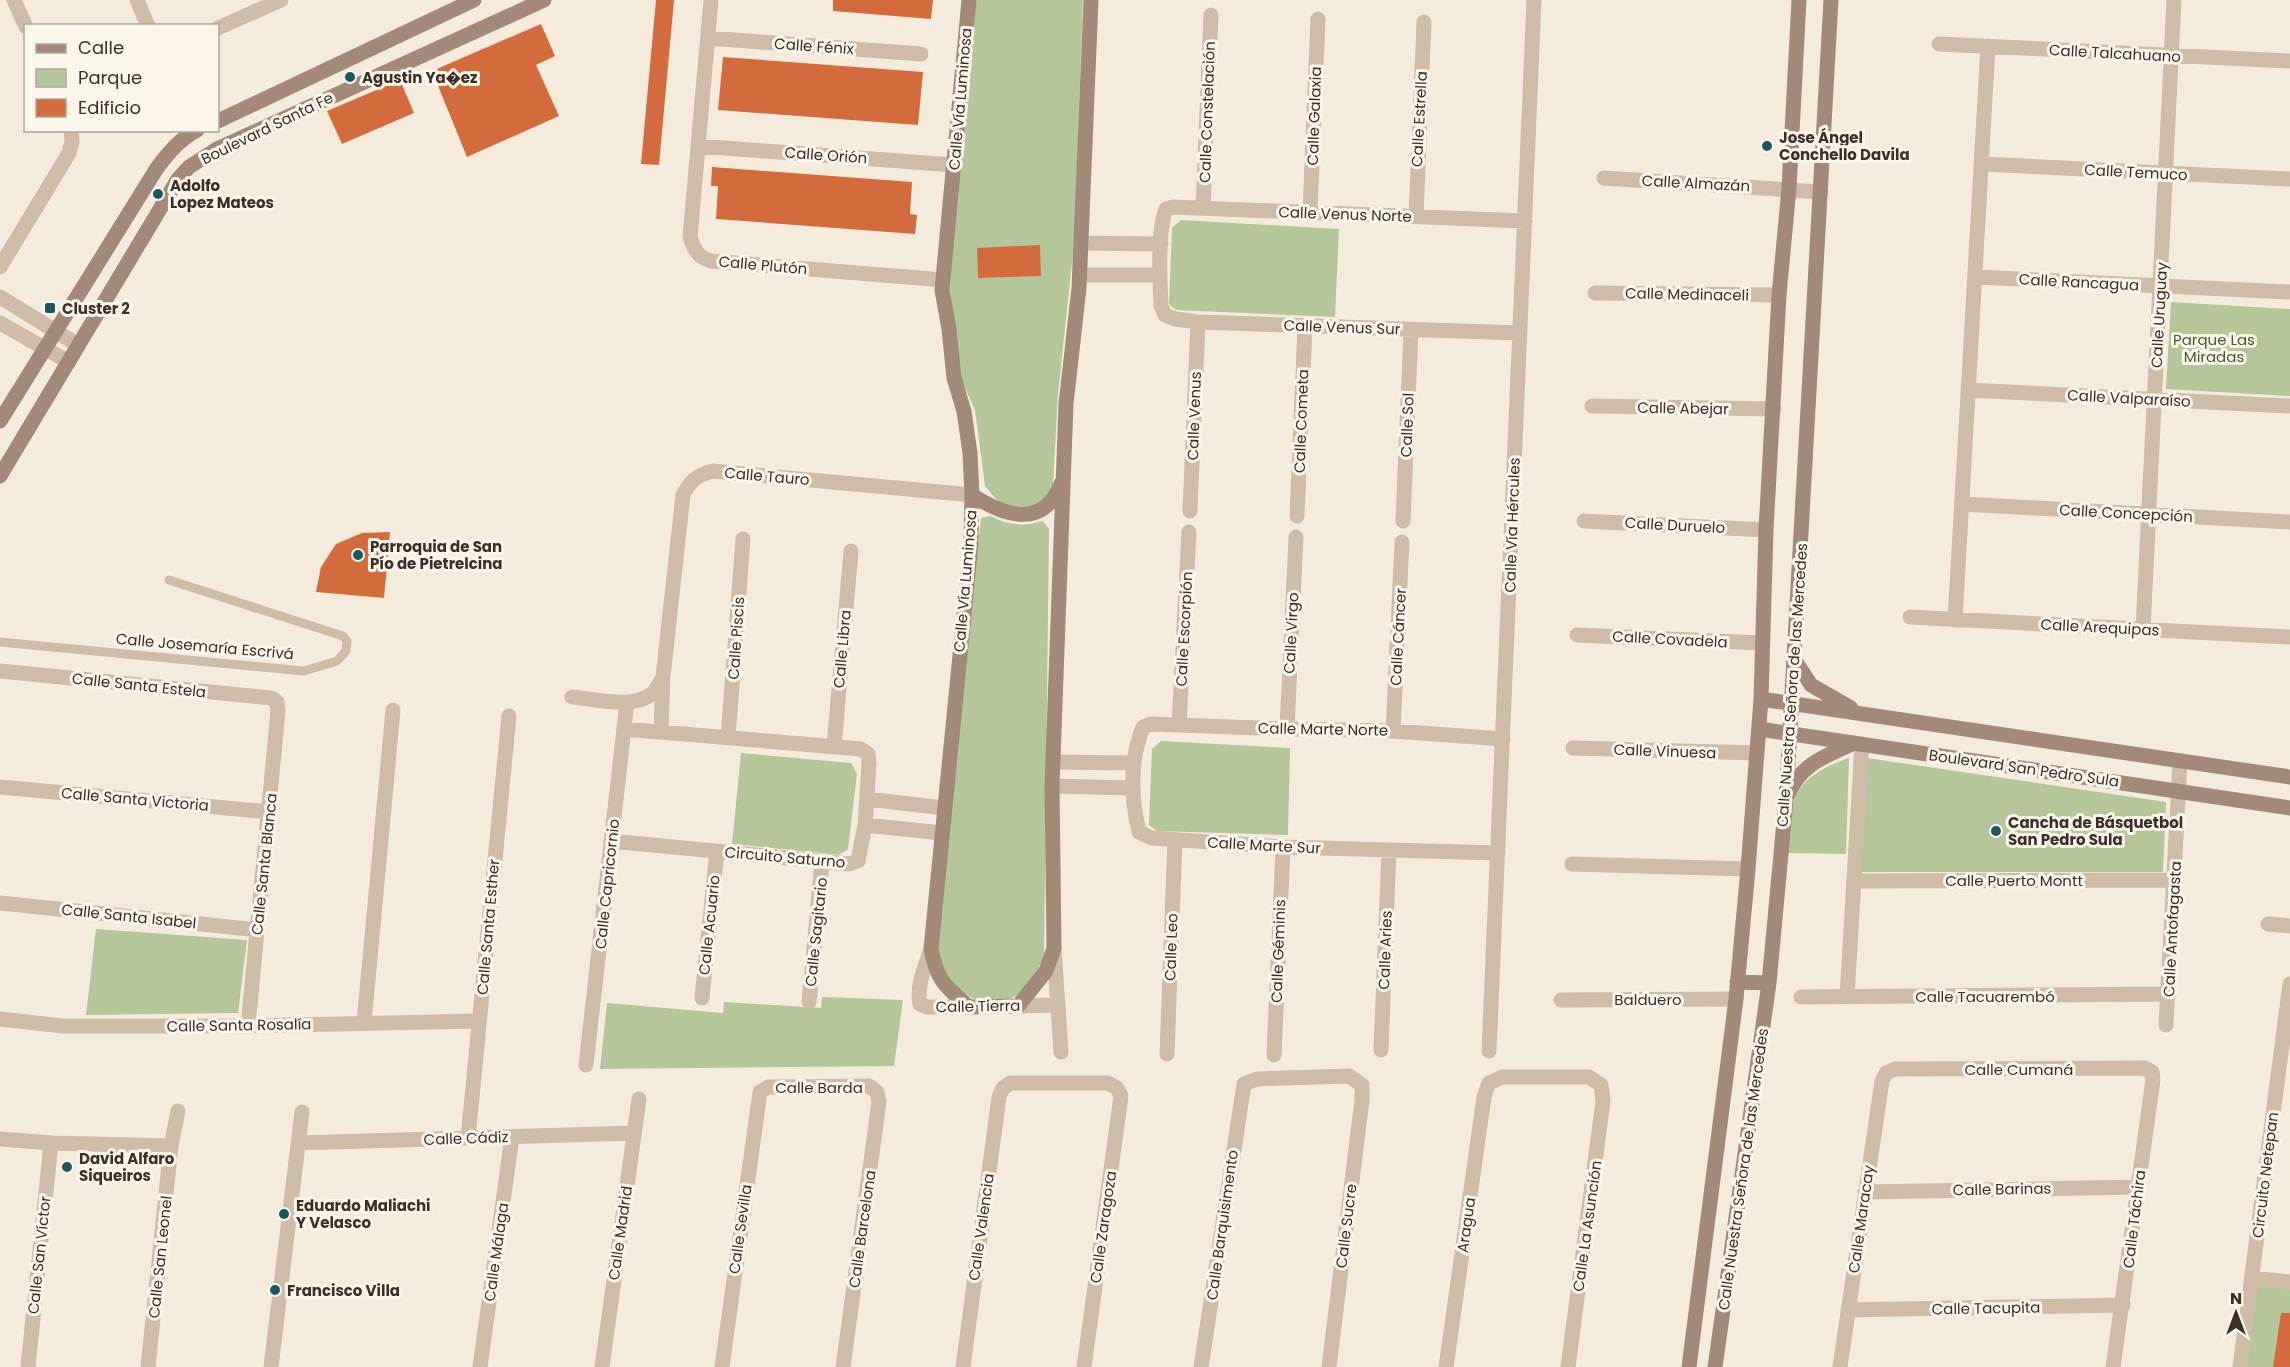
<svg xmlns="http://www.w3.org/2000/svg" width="2290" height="1367" font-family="Poppins,sans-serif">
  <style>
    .green { fill: #b5c69b }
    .building { fill: #d36b3d }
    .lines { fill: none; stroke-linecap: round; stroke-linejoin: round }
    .lane { stroke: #cfbca7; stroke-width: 9 }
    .street { stroke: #cfbca7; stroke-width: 15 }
    .secondary { stroke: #a38a78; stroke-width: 15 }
    .poi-dot { fill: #195861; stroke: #fcf5ea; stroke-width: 2 }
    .labels { text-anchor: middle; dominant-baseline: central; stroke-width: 6; stroke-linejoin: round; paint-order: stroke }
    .street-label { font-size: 15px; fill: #3b2f28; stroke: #fcf5ea }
    .poi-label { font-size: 15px; font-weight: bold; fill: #3b2f28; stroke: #fcf5ea; text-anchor: start }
    .park-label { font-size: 15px; fill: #465c29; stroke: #fcf5ea }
  </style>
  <rect width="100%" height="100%" fill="#f5ebdd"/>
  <!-- green -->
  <path class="green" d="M973,0H1083L1074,244L1058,394L1053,485L1047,499L1027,510L1000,504L985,486L975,410L957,370L950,290L951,240Z
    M1181,220L1339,229L1335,317L1176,310L1169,304L1172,228Z
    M2171,302L2290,309V396L2166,389Z
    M990,516C1008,525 1023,527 1043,521L1049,529L1044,957C1037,971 1030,985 1017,995C1011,1000 1002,1001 995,1002C963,1003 944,979 937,950L981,518Z
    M1161,741L1290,748L1288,835L1157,831L1149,825L1152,749Z
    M741,753L851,763L857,774L848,849L839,855L732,844Z
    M1849,758L1846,854L1786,853C1791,798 1792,778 1849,758Z
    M1867,758L2166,802L2163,872H1861Z
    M96,929L247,940L238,1013L86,1015Z
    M822,997L903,1000L894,1066L600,1069L607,1003L723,1013L724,1002L821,1008Z
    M2253,1284L2290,1289V1367H2242Z"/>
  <!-- building -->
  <path class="building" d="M656,0H674L659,165L641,164Z
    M833,0H933L931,19L833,11Z
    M541,24L555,56L536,65L559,116L467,157L432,71Z
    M723,57L923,72L918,125L718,110Z
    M400,80L414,113L342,144L327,111Z
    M712,167L912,182L910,214L917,215L915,234L716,219L718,186H711Z
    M1040,245L1041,276L978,278L977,248Z
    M390,532L384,598L316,592L321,567L336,544L362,533Z
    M2281,1313H2290V1367H2273Z"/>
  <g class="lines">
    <!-- lane -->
    <path class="lane" d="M0,642L304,671L337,661L346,651L347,641L343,636L169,580"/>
    <!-- street -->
    <path class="street" d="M14,0L26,27
      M137,0L148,26
      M711,0L690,237C694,250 698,257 711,261L944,280
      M218,28L281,0
      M708,38L921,54
      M1939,44L2290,61
      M698,146L954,165
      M1981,164L2290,179
      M1604,178L1821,192
      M1203,208L1211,15
      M1310,212L1318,19
      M1416,216L1424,22
      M1081,243L1161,244
      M0,267L69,153L72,142L71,130
      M1080,275H1160
      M1975,277L2290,292
      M1595,293L1779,295
      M0,297L78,345
      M0,323L69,362
      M1520,333L1198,322L1175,319L1165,315L1161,306C1160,281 1157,231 1166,209L1173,207L1525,221
      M1969,390L2290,406
      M1592,406L1774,409
      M1962,504L2290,522
      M1190,511L1198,322
      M1297,516L1305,326
      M1403,521L1411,329
      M1584,521L1766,530
      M1910,617L2290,637
      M1955,620L1988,46
      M2143,629L2174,0
      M1577,635L1762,643
      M0,671L271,698L277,702L278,711L248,1026
      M572,697C596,699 633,710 653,693C657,689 660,682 663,677L683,495C690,481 697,475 713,471L972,495
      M1179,725L1189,532
      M1287,729L1296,537
      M1393,731L1402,542
      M661,732L663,677
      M728,738L743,539
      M834,747L851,551
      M1573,748L1757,753
      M1054,762L1134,763
      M1052,786L1133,788
      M0,787L270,812
      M867,799L944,808
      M865,825L942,833
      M611,841L849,864L858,861L865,825L869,764L868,754L861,749L624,729
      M1498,853L1283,847L1151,838L1139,832C1131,798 1130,760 1143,727L1151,724L1287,729L1393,731L1503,739
      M1572,864L1748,869
      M1854,881L2174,880
      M0,903L258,930
      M2268,924L2290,926
      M1054,948L1061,1052
      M931,949C925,967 916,986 920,1004L927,1007H969
      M1801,997L2169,994
      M1847,997L1862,744
      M702,998L717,851
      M1561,1000L1736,999
      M809,1002L822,862
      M1018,1006L1057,1005
      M0,1019L63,1026H248L479,1021
      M364,1023L393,710
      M2166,1025L2180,761
      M1381,1050L1389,850
      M1489,1051L1534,0
      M1167,1054L1175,840
      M1274,1055L1283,847
      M586,1065L627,702
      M468,1138L509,716
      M0,1139L51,1143L171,1146
      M298,1143L634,1133
      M1865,1192L2138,1187
      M2252,1278L2290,1282
      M1848,1310L2123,1305
      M28,1367L51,1143
      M148,1367L171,1146L178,1111
      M271,1367L302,1112
      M480,1367L512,1137
      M602,1367L639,1099
      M722,1367L760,1092L768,1087L869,1086L877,1092L879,1102L843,1367
      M963,1367L999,1097L1003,1088L1010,1083H1108L1117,1088L1121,1096L1084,1367
      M1201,1367L1244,1084L1257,1079L1349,1076L1362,1085V1100L1329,1367
      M1446,1367L1484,1097L1489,1083L1502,1077H1589L1601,1085L1603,1101L1568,1367
      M1840,1367L1882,1081L1886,1073L1895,1069L2144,1068L2152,1072L2153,1080L2113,1367
      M2240,1367L2290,984"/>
    <!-- secondary -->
    <path class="secondary" d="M969,0L942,290L949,329L954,378L964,411L970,453L972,495L971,544L931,949C937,981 945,986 969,1007L1018,1006L1046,971L1054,948L1052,786L1066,404L1079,288L1091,0
      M218,121L474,0
      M0,421L157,168C169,152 180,139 197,130
      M0,476L178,179L189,167L217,149L544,0
      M972,495C1006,517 1044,529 1062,482
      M1794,659L1811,685L1851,708
      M1761,699L2290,777
      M1759,729L2290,808
      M1788,795C1800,764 1826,756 1854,743
      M1737,982L1769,983
      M1689,1367L1736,999L1748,869L1761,699L1766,530L1779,295L1789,188L1799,0
      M1715,1367L1769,983L1786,800L1831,0"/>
  </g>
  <!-- markers -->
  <g class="poi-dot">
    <circle cx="350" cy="77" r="6"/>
    <circle cx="1767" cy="146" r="6"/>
    <circle cx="158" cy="194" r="6"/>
    <rect x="44" y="302" width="12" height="12" rx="3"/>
    <circle cx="358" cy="555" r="6"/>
    <circle cx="1996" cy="831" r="6"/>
    <circle cx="67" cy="1167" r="6"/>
    <circle cx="284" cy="1214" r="6"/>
    <circle cx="275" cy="1290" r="6"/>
  </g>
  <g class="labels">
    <!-- street labels -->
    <g class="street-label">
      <text transform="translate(814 46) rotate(4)">Calle Fénix</text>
      <text transform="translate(2115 53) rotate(3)">Calle Talcahuano</text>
      <text transform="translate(960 99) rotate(-85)">Calle Vía Luminosa</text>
      <text transform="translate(1207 112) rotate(-88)">Calle Constelación</text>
      <text transform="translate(1314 116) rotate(-88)">Calle Galaxia</text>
      <text transform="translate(1419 119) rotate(-87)">Calle Estrella</text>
      <text transform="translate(267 128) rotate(-26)">Boulevard Santa Fe</text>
      <text transform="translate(826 155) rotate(4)">Calle Orión</text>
      <text transform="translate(2136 172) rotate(3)">Calle Temuco</text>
      <text transform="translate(1696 183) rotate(3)">Calle Almazán</text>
      <text transform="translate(1345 214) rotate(2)">Calle Venus Norte</text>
      <text transform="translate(763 265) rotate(5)">Calle Plutón</text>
      <text transform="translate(2079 282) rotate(3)">Calle Rancagua</text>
      <text transform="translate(1687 294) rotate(1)">Calle Medinaceli</text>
      <text transform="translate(2159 315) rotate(-87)">Calle Uruguay</text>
      <text transform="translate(1342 327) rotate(2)">Calle Venus Sur</text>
      <text transform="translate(2129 398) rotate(3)">Calle Valparaíso</text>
      <text transform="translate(1683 408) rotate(1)">Calle Abejar</text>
      <text transform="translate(1194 416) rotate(-88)">Calle Venus</text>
      <text transform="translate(1301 421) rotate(-88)">Calle Cometa</text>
      <text transform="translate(1407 425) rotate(-88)">Calle Sol</text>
      <text transform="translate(767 476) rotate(5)">Calle Tauro</text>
      <text transform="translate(2126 513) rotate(3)">Calle Concepción</text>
      <text transform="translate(1512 525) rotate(-88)">Calle Vía Hércules</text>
      <text transform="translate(1675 525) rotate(3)">Calle Duruelo</text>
      <text transform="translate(965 581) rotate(-85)">Calle Vía Luminosa</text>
      <text transform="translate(2100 627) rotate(3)">Calle Arequipas</text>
      <text transform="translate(1184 629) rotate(-87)">Calle Escorpión</text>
      <text transform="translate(1291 633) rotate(-87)">Calle Virgo</text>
      <text transform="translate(1398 637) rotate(-87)">Calle Cáncer</text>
      <text transform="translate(736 638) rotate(-86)">Calle Piscis</text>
      <text transform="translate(1670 639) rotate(3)">Calle Covadela</text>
      <text transform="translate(205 646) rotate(5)">Calle Josemaría Escrivá</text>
      <text transform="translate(842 649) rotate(-85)">Calle Libra</text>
      <text transform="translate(139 685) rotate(6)">Calle Santa Estela</text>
      <text transform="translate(1792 685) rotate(-86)">Calle Nuestra Señora de las Mercedes</text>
      <text transform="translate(1323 729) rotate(1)">Calle Marte Norte</text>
      <text transform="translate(1665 751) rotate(2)">Calle Vinuesa</text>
      <text transform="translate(2024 768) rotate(8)">Boulevard San Pedro Sula</text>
      <text transform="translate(135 799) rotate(5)">Calle Santa Victoria</text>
      <text transform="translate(1264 845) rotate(3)">Calle Marte Sur</text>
      <text transform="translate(785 857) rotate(5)">Circuito Saturno</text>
      <text transform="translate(264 864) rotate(-84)">Calle Santa Blanca</text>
      <text x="2014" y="880">Calle Puerto Montt</text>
      <text transform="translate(607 884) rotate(-84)">Calle Capricornio</text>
      <text transform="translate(129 916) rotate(6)">Calle Santa Isabel</text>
      <text transform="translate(709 925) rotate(-84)">Calle Acuario</text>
      <text transform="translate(488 927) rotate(-85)">Calle Santa Esther</text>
      <text transform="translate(2172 929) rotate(-87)">Calle Antofagasta</text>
      <text transform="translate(816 932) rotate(-84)">Calle Sagitario</text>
      <text transform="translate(1171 947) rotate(-88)">Calle Leo</text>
      <text transform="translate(1385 950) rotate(-88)">Calle Aries</text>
      <text transform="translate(1278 951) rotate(-88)">Calle Géminis</text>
      <text x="1985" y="996">Calle Tacuarembó</text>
      <text x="1648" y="999">Balduero</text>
      <text transform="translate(978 1006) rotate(-1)">Calle Tierra</text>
      <text transform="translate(239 1025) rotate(-1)">Calle Santa Rosalía</text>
      <text x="2019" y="1069">Calle Cumaná</text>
      <text x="819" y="1087">Calle Barda</text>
      <text transform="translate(466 1138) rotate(-2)">Calle Cádiz</text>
      <text transform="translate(1743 1169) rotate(-82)">Calle Nuestra Señora de las Mercedes</text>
      <text transform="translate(2265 1175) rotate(-83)">Circuito Netepan</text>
      <text transform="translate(2002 1189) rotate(-1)">Calle Barinas</text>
      <text transform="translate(1861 1219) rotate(-82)">Calle Maracay</text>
      <text transform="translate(2134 1219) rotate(-83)">Calle Táchira</text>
      <text transform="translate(1222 1225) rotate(-82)">Calle Barquisimento</text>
      <text transform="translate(1466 1225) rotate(-82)">Aragua</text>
      <text transform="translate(1346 1226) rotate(-83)">Calle Sucre</text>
      <text transform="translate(1587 1226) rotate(-82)">Calle La Asunción</text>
      <text transform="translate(981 1227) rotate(-82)">Calle Valencia</text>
      <text transform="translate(1103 1227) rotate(-82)">Calle Zaragoza</text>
      <text transform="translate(740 1229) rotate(-82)">Calle Sevilla</text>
      <text transform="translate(862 1229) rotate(-82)">Calle Barcelona</text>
      <text transform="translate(620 1233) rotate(-82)">Calle Madrid</text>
      <text transform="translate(496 1252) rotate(-82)">Calle Málaga</text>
      <text transform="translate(39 1255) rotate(-84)">Calle San Víctor</text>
      <text transform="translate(160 1257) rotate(-84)">Calle San Leonel</text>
      <text transform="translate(1986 1308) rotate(-1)">Calle Tacupita</text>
    </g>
    <!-- poi labels -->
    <g class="poi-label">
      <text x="362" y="77">Agustin Ya�ez</text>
      <text x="1779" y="137">Jose Ángel<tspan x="1779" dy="17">Conchello Davila</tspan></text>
      <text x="170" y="185">Adolfo<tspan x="170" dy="17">Lopez Mateos</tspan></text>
      <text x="62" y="308">Cluster 2</text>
      <text x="370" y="546">Parroquia de San<tspan x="370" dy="17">Pío de Pietrelcina</tspan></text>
      <text x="2008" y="822">Cancha de Básquetbol<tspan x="2008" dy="17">San Pedro Sula</tspan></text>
      <text x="79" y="1158">David Alfaro<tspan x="79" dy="17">Siqueiros</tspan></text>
      <text x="296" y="1205">Eduardo Maliachi<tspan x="296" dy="17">Y Velasco</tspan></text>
      <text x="287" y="1290">Francisco Villa</text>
    </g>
    <!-- park labels -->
    <g class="park-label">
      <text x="2214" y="339">Parque Las<tspan x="2214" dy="17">Miradas</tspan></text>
    </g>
  </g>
  <!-- legend -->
  <rect x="24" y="24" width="195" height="108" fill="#fcf5ea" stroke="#afa69c" stroke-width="1.5"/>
  <rect x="36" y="44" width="30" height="9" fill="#a38a78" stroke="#afa69c" stroke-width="1.5"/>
  <text x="78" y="54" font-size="18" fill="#3b2f28">Calle</text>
  <rect x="36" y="69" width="30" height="18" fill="#b5c69b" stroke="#afa69c" stroke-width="1.5"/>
  <text x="78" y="84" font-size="18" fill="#3b2f28">Parque</text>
  <rect x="36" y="99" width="30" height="18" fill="#d36b3d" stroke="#afa69c" stroke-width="1.5"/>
  <text x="78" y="114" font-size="18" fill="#3b2f28">Edificio</text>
  <!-- north arrow -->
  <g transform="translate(2236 1313)" stroke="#fcf5ea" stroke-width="4.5" paint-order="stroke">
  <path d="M0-4.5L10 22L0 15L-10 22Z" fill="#3b2f28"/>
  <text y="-9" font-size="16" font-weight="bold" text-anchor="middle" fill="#3b2f28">N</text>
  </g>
</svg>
